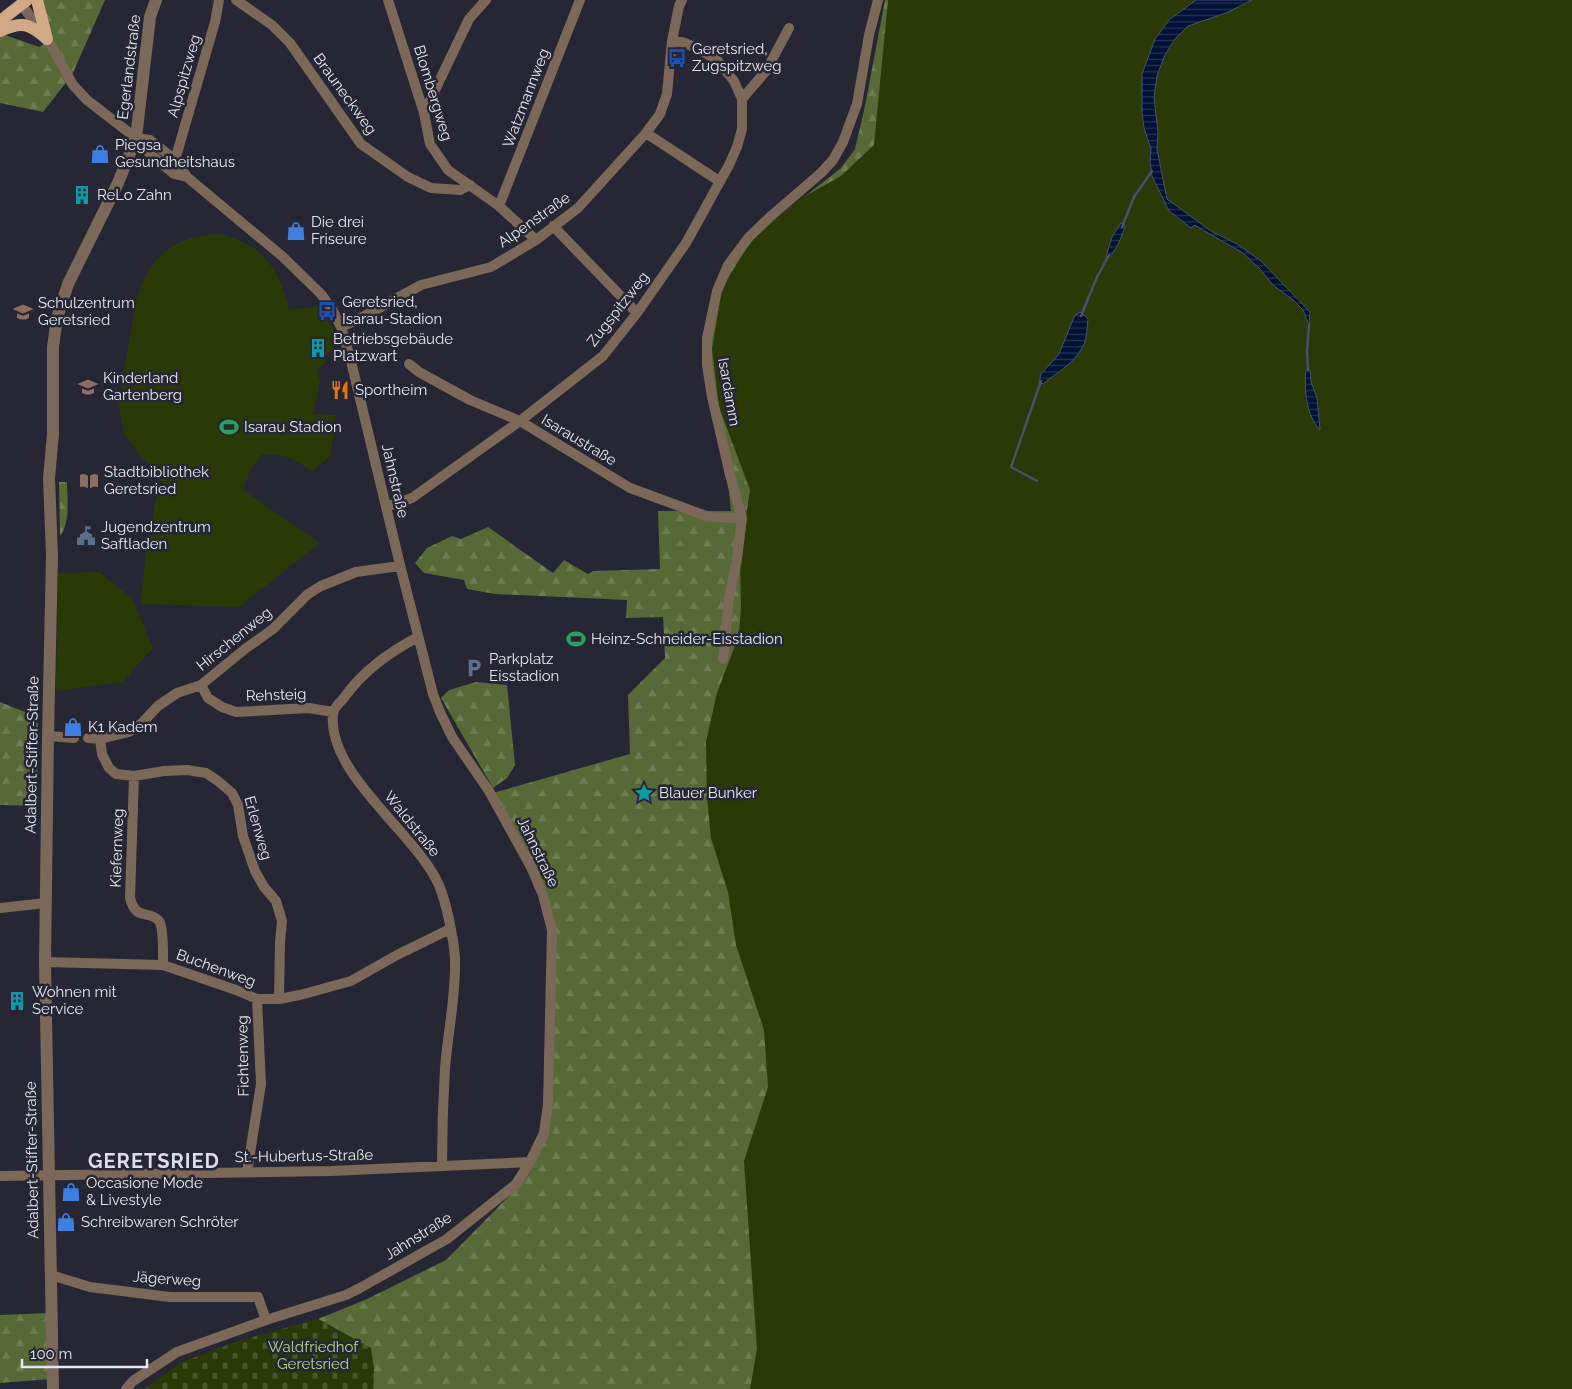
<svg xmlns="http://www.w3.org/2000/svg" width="1572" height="1389" font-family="Raleway,sans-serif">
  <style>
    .forest { fill: url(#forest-firs) }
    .cemetery { fill: url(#cemetery-stones) }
    .park { fill: #2a3a06 }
    .water { fill: url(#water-rules); stroke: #45516e }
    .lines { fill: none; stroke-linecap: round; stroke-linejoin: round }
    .stream { stroke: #45516e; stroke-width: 2.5 }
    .minor { stroke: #7c6858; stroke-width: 10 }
    .tertiary { stroke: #7c6858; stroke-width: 12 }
    .primary { stroke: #d2a987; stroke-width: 12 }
    .labels { text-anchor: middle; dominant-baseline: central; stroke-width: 5; stroke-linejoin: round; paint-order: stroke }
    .poi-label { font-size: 15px; fill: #e6e7f0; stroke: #262634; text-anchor: start }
    .street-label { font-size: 15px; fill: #e6e7f0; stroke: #262634 }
    .park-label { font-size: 15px; fill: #b7d687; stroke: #262634 }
    .district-label { font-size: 20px; font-weight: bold; letter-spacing: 1px; fill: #dbdcee; stroke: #262634 }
  </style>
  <defs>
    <pattern id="forest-firs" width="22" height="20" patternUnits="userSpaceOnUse" patternTransform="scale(1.25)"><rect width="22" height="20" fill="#566936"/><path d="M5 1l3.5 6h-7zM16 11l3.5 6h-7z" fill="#6e7e53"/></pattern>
    <pattern id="cemetery-stones" width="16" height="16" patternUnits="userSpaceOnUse" patternTransform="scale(1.25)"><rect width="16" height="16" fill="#2a3a06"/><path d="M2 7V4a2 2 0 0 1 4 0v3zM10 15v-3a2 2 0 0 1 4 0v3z" fill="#49562b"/></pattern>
    <pattern id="water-rules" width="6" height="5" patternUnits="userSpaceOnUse" patternTransform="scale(1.25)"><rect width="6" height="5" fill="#001136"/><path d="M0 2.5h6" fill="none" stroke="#253453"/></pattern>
  </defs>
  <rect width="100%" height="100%" fill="#262634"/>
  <!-- forest -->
  <path class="forest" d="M41,0H105L72,75L43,112L0,103V37L5,35L39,47L51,39Z
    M885,0H1196L1572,1389H373L374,1370L370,1348L318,1319L367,1299L446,1260L518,1187L547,1135L556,930L493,793L630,754L628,695L665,658L663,617L626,618L627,600L495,594L467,589L464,580L424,573L415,563L427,548L452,536L461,539L488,527L553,573L564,560L588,574L593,571L660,569L658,511H731L720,410L709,366L710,338L730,266L751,239L841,168L855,149L865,106Z
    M59,482H67C67,500 71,521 60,536Z
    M476,682L507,685L515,765L507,778L493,788L441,698L449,690Z
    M0,702L38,717L37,806L0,805Z
    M48,1313L51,1379L0,1383V1315Z"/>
  <!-- cemetery -->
  <path class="cemetery" d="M318,1319L371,1348L374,1370L373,1389H144L184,1361L241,1340Z"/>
  <!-- park -->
  <path class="park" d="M888,0H1572V1389H750L757,1349L744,1161L768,1087L764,1030L736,945L728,892L711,838L707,797L706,742L717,693L739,635L741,606L740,557L750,490L719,407L712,349L722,288L752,239L802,198L841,176L874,145Z
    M218,234C262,243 279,267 289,310L319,306L334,331L339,352H328L324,365L317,370L320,383L313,414L336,415L331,455L312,472C295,459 282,452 261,455L250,471L243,490L320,543L239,607L141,604L146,550L161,474L144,460L125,436L118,403L137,297C151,256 174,236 218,234Z
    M100,572L132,599L153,648L122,682L56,691L58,573Z"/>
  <!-- water -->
  <path class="water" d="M1196,0H1252L1226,13L1188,26L1174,40L1164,57L1157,76L1154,97L1158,133L1157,149L1167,199L1211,231L1237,244L1261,261L1310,312L1309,325L1303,310L1293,300L1273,285L1260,269L1243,253L1194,225L1191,228L1169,211L1152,176L1150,161L1151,149L1144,128L1142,113V74L1155,39L1170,19Z
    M1121,223L1125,226C1121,239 1117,249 1108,258L1106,256L1112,237Z
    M1081,312L1088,319C1087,327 1087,339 1083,346C1075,363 1056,373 1043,384L1039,382L1041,374L1059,354L1075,315Z
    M1306,369L1310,370L1311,382L1317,398L1320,430C1306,416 1304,388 1306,369Z"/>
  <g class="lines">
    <!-- stream -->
    <path class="stream" d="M1122,227L1134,197L1152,171
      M1081,316L1097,277L1109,255
      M1308,370L1307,351L1309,325
      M1037,481L1011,467L1041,381"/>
    <!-- minor -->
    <path class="minor" d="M236,0L272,25L290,43L361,144L408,177L431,188L460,190L470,185
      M388,0L424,113L430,144L448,170L499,206L536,240
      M22,5L52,47L73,85L87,100L136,138L147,151L174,174L187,177
      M742,99L766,71L789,28
      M424,113L469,19L486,0
      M646,133L719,181
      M175,160L215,22L219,0
      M499,206L580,0
      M553,226L637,313
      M341,327L359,319L421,285L491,267L536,240L578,208L646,133L660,114L667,94L672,41L679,6L682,0
      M409,364L419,372L470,400L520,421L630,488L709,517L742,518
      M386,507L412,498L520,421L603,356L637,313L686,243L729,165L737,147L742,129V99L734,81L718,61L697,48L682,42L672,41
      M418,637C388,653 363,671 343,699C339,703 333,709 333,714C327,774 416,833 439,885C446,902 454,939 455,959C456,995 448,1032 445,1068C443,1101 442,1134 442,1166
      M723,659L729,598L737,559L742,518L730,475L712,397L707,365V338L717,291L728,265L749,237L771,216L821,173L833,160L843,142L857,104L869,35L878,0
      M201,685L208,698L222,707L236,712L309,708L333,712
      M48,736L74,738
      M88,738L100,739L129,732L142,723L158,706L177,693L201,685L245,649L273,629L308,594L321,586L356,572L400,566
      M100,739L102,754L109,768L116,774L134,776L164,771L187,770L206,773L218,781L232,793L238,805L243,836L255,871L264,887L276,901L282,921L280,942L279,999
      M134,776L130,898C136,922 149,909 159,921C164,928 163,955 163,965
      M0,908L46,903
      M45,962L163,965L236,990L257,999H279L300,995L351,981L397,955L450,929
      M247,1172L261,1084L257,999
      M0,1176L331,1171L530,1162
      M51,1275L90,1287L170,1297H258L266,1320
      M126,1389L133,1381L177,1352L266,1320L346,1295L360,1288L447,1239L516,1184L530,1162L544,1133L548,1104L552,930L543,895L531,867L489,791L452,737L440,712L433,694L401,569L350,357L341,327L332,309L321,294L282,256L187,177L175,160L150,140L136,138"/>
    <!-- tertiary -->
    <path class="tertiary" d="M53,1389L45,962L48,736L52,556L49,478L53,434V347L57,318L68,284L118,183L136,138L150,17L156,0"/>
    <!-- primary -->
    <path class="primary" d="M37,0L47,39
      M0,21L27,0
      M0,31C22,21 29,23 47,39"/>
  </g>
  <!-- icons -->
  <defs>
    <g id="bus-bare" transform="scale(1.5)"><path d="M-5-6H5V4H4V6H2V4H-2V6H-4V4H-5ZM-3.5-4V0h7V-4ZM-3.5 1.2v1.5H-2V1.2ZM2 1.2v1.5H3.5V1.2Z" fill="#1a4fb4" stroke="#262634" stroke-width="2.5" paint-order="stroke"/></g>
    <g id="shop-bare" transform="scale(1.5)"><path d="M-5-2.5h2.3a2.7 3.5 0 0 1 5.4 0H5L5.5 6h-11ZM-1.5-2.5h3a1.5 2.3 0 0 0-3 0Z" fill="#3f7fe0" stroke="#262634" stroke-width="2.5" paint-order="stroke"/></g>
    <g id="building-bare" transform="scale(1.5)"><path d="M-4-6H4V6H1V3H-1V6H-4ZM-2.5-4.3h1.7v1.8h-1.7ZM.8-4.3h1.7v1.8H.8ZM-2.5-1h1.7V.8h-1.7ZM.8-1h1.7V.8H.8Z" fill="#0f9aa8" stroke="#262634" stroke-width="2.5" paint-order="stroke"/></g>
    <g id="school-bare" transform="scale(1.5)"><path d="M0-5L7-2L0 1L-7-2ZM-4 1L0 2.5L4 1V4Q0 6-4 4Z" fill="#8d6e63" stroke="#262634" stroke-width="2.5" paint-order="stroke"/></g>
    <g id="restaurant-bare" transform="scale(1.5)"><path d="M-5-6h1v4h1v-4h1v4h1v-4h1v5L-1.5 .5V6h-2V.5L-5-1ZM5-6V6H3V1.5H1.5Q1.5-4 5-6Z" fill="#e8710a" stroke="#262634" stroke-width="2.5" paint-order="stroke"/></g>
    <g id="stadium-bare" transform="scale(1.5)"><path d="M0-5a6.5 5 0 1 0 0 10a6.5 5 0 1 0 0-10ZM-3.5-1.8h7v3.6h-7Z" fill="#2e9e5b" stroke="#262634" stroke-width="2.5" paint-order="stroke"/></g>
    <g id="library-bare" transform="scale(1.5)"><path d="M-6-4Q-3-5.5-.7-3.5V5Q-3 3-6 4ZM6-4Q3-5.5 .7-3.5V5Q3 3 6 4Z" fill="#8d6e63" stroke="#262634" stroke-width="2.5" paint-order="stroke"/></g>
    <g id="civic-bare" transform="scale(1.5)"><path d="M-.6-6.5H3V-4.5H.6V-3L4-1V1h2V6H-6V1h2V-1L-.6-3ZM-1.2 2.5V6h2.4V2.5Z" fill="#5c6f8a" stroke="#262634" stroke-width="2.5" paint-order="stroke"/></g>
    <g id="parking-bare" transform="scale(1.5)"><path d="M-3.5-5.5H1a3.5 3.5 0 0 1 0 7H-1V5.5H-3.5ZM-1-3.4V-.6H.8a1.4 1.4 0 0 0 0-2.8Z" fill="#5c6f8a" stroke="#262634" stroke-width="2.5" paint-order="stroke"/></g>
    <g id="sight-bare" transform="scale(1.5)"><path d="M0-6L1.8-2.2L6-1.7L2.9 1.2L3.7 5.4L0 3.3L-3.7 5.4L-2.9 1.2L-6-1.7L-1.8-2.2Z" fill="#0f9aa8" stroke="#262634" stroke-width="2.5" paint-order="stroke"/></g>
  </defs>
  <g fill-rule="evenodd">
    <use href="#bus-bare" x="677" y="58"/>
    <use href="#shop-bare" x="100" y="154"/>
    <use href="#building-bare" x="82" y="195"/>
    <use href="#shop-bare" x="296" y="231"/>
    <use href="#bus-bare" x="327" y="311"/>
    <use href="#school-bare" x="23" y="312"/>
    <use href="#building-bare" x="318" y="348"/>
    <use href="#school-bare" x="88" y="387"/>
    <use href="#restaurant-bare" x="340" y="390"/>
    <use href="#stadium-bare" x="229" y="427"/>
    <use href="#library-bare" x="89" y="481"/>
    <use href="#civic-bare" x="86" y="536"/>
    <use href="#stadium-bare" x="576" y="639"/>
    <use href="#parking-bare" x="474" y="668"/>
    <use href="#shop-bare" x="73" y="727"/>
    <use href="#sight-bare" x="644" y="793"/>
    <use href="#building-bare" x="17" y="1001"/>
    <use href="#shop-bare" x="71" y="1192"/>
    <use href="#shop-bare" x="66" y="1222"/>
  </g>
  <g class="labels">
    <!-- poi labels -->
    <g class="poi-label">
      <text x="692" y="49">Geretsried,<tspan x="692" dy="17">Zugspitzweg</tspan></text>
      <text x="115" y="145">Piegsa<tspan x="115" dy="17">Gesundheitshaus</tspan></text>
      <text x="97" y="195">ReLo Zahn</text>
      <text x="311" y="222">Die drei<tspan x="311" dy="17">Friseure</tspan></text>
      <text x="342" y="302">Geretsried,<tspan x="342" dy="17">Isarau-Stadion</tspan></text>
      <text x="38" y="303">Schulzentrum<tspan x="38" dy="17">Geretsried</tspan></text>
      <text x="333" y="339">Betriebsgebäude<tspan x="333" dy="17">Platzwart</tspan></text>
      <text x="103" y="378">Kinderland<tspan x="103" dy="17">Gartenberg</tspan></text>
      <text x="355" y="390">Sportheim</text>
      <text x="244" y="427">Isarau Stadion</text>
      <text x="104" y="472">Stadtbibliothek<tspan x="104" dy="17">Geretsried</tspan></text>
      <text x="101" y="527">Jugendzentrum<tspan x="101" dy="17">Saftladen</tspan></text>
      <text x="591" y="639">Heinz-Schneider-Eisstadion</text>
      <text x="489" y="659">Parkplatz<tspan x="489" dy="17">Eisstadion</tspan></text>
      <text x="88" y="727">K1 Kadem</text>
      <text x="659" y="793">Blauer Bunker</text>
      <text x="32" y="992">Wohnen mit<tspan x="32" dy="17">Service</tspan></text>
      <text x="86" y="1183">Occasione Mode<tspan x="86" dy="17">&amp; Livestyle</tspan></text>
      <text x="81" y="1222">Schreibwaren Schröter</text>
    </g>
    <!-- street labels -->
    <g class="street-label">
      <text transform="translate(129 67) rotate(-83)">Egerlandstraße</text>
      <text transform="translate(184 76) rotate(-74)">Alpspitzweg</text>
      <text transform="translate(433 93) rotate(73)">Blombergweg</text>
      <text transform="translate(345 94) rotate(54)">Brauneckweg</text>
      <text transform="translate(526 98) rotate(-69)">Watzmannweg</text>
      <text transform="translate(534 220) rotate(-35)">Alpenstraße</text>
      <text transform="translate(618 309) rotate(-52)">Zugspitzweg</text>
      <text transform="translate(729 392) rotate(80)">Isardamm</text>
      <text transform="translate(579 440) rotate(31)">Isaraustraße</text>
      <text transform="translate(395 481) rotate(77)">Jahnstraße</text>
      <text transform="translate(234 639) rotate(-39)">Hirschenweg</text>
      <text transform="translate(276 695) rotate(-2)">Rehsteig</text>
      <text transform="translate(32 755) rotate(-89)">Adalbert-Stifter-Straße</text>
      <text transform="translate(412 824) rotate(51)">Waldstraße</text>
      <text transform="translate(258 828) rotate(74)">Erlenweg</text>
      <text transform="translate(117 848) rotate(-88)">Kiefernweg</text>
      <text transform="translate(538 852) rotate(64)">Jahnstraße</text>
      <text transform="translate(216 968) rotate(20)">Buchenweg</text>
      <text transform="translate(243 1056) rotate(-91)">Fichtenweg</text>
      <text transform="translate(304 1156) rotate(-1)">St.-Hubertus-Straße</text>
      <text transform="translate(32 1160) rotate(-91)">Adalbert-Stifter-Straße</text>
      <text transform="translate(418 1236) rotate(-32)">Jahnstraße</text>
      <text transform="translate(167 1279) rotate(4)">Jägerweg</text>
    </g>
    <!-- park labels -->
    <g class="park-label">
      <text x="313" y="1347">Waldfriedhof<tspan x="313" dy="17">Geretsried</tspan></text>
    </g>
    <!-- district labels -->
    <g class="district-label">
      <text x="154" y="1161">GERETSRIED</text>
    </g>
  </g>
  <!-- scale -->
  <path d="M22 1359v8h125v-8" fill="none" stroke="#e6e7f0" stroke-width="2.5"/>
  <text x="30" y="1359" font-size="15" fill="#e6e7f0" stroke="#262634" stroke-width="4" paint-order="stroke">100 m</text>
</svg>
